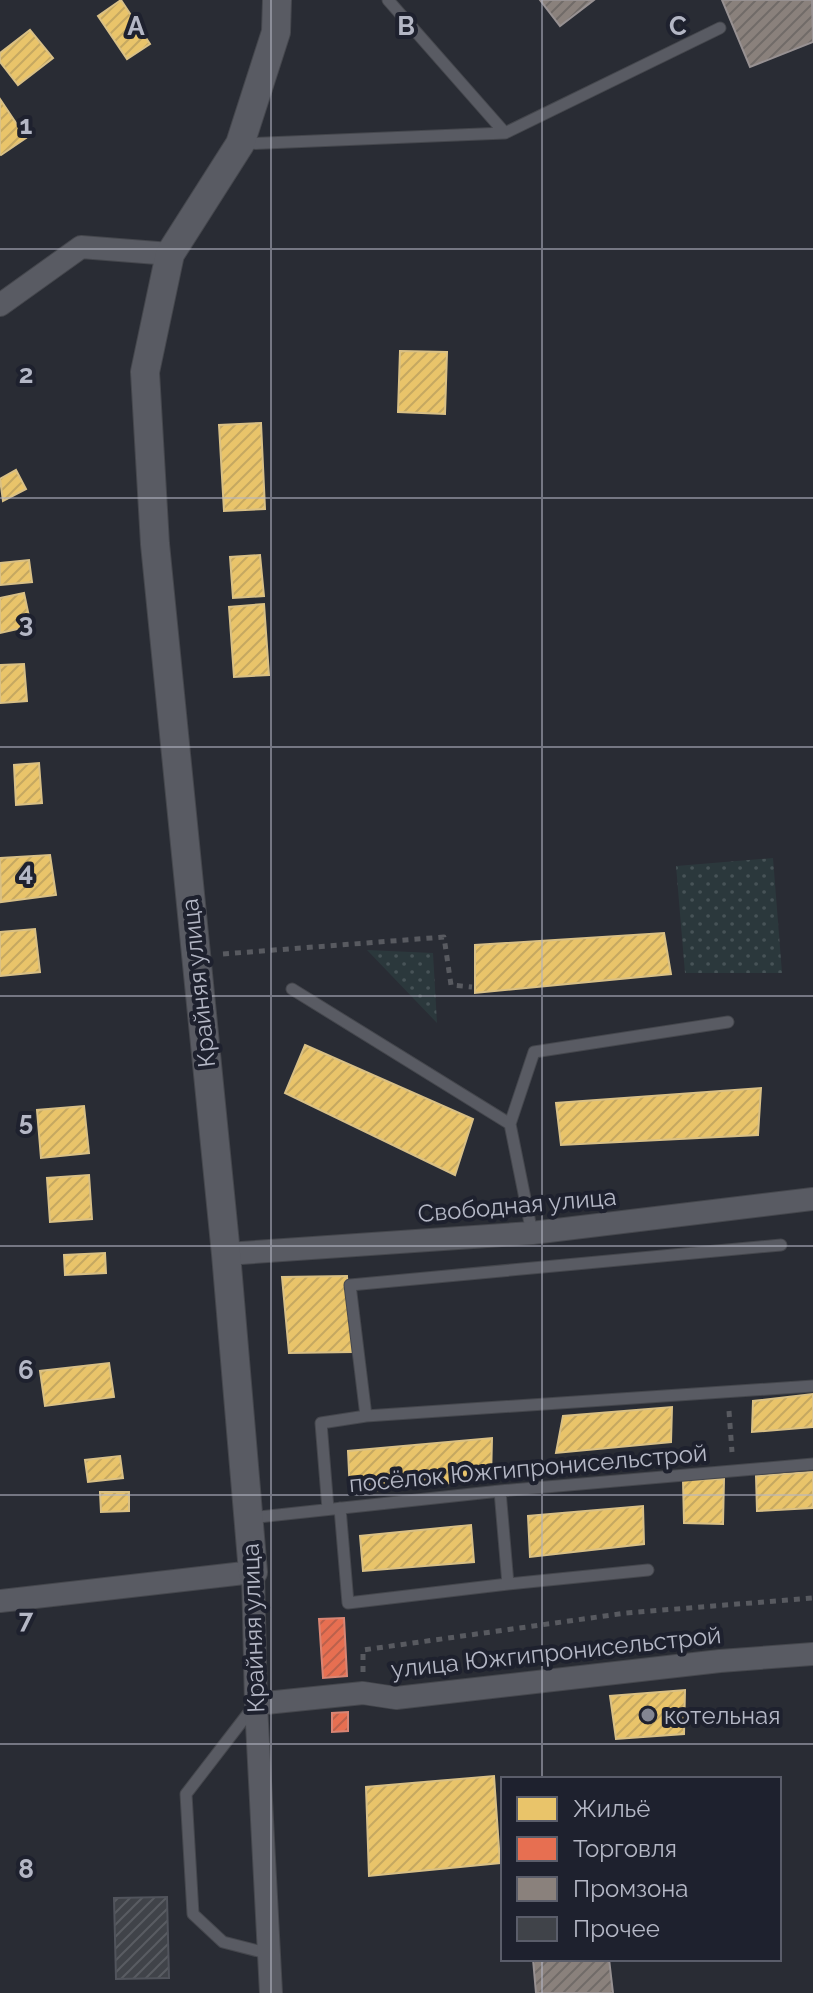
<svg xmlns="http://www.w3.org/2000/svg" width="813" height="1993" font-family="Raleway,sans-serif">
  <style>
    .park { fill: url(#park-dots) }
    .homes { fill: url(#homes-hatch); stroke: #d9c085; stroke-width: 2 }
    .shops { fill: url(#shops-hatch); stroke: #d88574; stroke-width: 2 }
    .industry { fill: url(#industry-hatch); stroke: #979192; stroke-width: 2 }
    .building { fill: url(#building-hatch); stroke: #51545c; stroke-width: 2 }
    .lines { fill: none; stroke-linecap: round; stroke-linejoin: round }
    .service-casing { stroke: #45474d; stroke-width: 13 }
    .minor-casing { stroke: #45474d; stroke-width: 24 }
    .tertiary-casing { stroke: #45474d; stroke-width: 30 }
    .path { stroke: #585a60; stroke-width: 5; stroke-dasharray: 6 6; stroke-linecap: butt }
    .service { stroke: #595b63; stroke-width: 11 }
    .minor { stroke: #595b63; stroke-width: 22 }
    .tertiary { stroke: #595b63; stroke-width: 28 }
    .grid { fill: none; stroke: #b4b7c5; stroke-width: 2; stroke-opacity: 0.55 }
    .poi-dot { fill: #838692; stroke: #1e212e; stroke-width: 3 }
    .labels { text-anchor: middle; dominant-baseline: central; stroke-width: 8; stroke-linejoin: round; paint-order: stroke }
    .street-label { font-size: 24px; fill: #b4b7c5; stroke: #1e212e }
    .poi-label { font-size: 24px; fill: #b4b7c5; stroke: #1e212e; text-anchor: start }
    .grid-label { font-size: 26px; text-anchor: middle; font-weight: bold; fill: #b4b7c5; stroke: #1e212e; stroke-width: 8; stroke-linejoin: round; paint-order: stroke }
  </style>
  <defs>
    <pattern id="park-dots" width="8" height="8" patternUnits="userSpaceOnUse" patternTransform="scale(2)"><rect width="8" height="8" fill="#2b383c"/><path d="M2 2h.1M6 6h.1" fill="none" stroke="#475357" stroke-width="1.8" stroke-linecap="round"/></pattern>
    <pattern id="homes-hatch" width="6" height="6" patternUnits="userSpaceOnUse" patternTransform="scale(2)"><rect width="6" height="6" fill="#e9c46a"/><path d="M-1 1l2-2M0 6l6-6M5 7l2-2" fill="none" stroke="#c5a861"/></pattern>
    <pattern id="shops-hatch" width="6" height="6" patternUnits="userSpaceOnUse" patternTransform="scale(2)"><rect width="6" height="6" fill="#e76f51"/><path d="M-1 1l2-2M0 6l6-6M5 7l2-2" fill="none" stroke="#bb614c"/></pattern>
    <pattern id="industry-hatch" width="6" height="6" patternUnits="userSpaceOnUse" patternTransform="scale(2)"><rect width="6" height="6" fill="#8a817c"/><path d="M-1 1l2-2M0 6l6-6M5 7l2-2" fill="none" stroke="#716b68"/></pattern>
    <pattern id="building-hatch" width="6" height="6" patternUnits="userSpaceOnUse" patternTransform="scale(2)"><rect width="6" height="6" fill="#404349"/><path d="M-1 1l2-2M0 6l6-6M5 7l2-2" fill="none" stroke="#595c62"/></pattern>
  </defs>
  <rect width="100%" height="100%" fill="#292c34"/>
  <!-- park -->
  <path class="park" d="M773,858L782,973H685L676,866Z
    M367,950L433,953L437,1023Z"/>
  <!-- homes -->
  <path class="homes" d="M121,0L150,44L127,59L98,16Z
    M30,30L53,58L18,85L0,62V53Z
    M0,99L26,138L1,155L0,154Z
    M400,351L447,352L445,414L398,412Z
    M261,423L265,509L224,511L219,425Z
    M16,470L26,489L3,501L0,479Z
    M260,555L264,596L233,598L230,557Z
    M29,560L32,582L0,585V563Z
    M24,593L31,626L0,633V598Z
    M264,604L269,675L234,677L229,607Z
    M24,664L27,701L0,703V665Z
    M39,763L42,803L16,805L14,765Z
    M50,855L56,895L1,902L0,858Z
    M35,929L40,972L0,976V932Z
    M664,933L671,974L475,993V945Z
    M305,1045L473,1119L455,1175L285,1093Z
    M761,1088L758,1135L561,1145L556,1103Z
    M84,1106L89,1153L41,1158L37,1110Z
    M89,1175L92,1219L50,1222L47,1178Z
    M105,1253L106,1273L65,1275L64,1255Z
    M347,1276L352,1352L289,1353L282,1277Z
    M109,1363L114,1397L45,1406L40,1371Z
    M813,1394V1427L752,1432L753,1401Z
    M672,1407L671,1442L556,1453L563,1416Z
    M492,1438L491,1479L350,1493L348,1451Z
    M120,1456L123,1478L88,1482L85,1460Z
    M813,1472V1508L757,1511L756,1476Z
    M724,1479L723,1524L684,1523L683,1480Z
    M100,1492H129V1511L101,1512Z
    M643,1506L644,1544L530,1557L528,1516Z
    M471,1525L474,1562L363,1571L360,1536Z
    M685,1690L684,1734L616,1739L610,1696Z
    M494,1776L500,1863L369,1876L366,1787Z"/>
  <!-- shops -->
  <path class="shops" d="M344,1618L347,1676L323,1678L319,1619Z
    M348,1712V1731L332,1732V1713Z"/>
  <!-- industry -->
  <path class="industry" d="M540,0H594L560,26Z
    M722,0H812L813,42L750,67Z
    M533,1959H609L613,1993H536Z"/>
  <!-- building -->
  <path class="building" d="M167,1897L169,1978L116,1979L114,1898Z"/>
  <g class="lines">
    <!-- service casing -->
    <g class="service-casing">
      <path id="service" d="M505,133L720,28
        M240,144L505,133L388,0
        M292,989L510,1124
        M532,1233L510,1124L534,1052L728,1022
        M366,1416L813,1386
        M500,1491L508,1584L648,1570
        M340,1508L348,1603L508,1584
        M328,1509L321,1423L366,1416L350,1285L781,1245
        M249,1518L500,1491L813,1464
        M253,1707L186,1794L193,1914L223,1942L270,1954"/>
    </g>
    <!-- minor casing -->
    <g class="minor-casing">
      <path id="minor" d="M0,305L81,247L170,254
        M226,1254L532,1233L813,1199
        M0,1601L253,1572L256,1704L271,1993
        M256,1704L363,1693L396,1698L720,1661L813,1654"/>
    </g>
    <!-- tertiary casing -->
    <g class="tertiary-casing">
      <path id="tertiary" d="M253,1572L226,1254L155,544L145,372L170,254L240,144L276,32L277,0"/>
    </g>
    <!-- path -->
    <path class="path" d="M223,954L444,937L451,985L472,987
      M729,1411L732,1452
      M363,1672V1650L626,1613L813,1598"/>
    <!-- service -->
    <use href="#service" class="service"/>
    <!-- minor -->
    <use href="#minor" class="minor"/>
    <!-- tertiary -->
    <use href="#tertiary" class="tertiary"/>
  </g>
  <!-- grid -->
  <path class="grid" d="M271,0V1993M542,0V1779M0,249H813M0,498H813M0,747H813M0,996H813M0,1246H813M0,1495H813M0,1744H813M542,1959V1993"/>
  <!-- markers -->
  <circle class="poi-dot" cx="648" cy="1715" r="8"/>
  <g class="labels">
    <!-- street labels -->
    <g class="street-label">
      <text transform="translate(198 983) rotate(-96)">Крайняя улица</text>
      <text transform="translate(517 1205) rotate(-5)">Свободная улица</text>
      <text transform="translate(528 1468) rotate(-5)">посёлок Южгипронисельстрой</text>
      <text transform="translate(253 1628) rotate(-92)">Крайняя улица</text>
      <text transform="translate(556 1652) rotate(-6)">улица Южгипронисельстрой</text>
    </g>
    <!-- poi labels -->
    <g class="poi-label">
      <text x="664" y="1715">котельная</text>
    </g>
  </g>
  <g class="grid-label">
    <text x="136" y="35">A</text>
    <text x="406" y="35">B</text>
    <text x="678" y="35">C</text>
    <text x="26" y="134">1</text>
    <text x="26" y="383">2</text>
    <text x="26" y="632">3</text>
    <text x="26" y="881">4</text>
    <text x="26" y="1130">5</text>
    <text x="26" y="1379">6</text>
    <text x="26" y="1628">7</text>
    <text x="26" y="1878">8</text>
  </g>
  <!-- legend -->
  <rect x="501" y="1777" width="280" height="184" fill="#1e212e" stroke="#5a5d6a" stroke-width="2"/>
  <rect x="517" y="1797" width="40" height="24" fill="#e9c46a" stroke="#5a5d6a" stroke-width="2"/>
  <text x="573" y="1817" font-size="24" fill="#b4b7c5">Жильё</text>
  <rect x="517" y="1837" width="40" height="24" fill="#e76f51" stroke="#5a5d6a" stroke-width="2"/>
  <text x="573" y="1857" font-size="24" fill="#b4b7c5">Торговля</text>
  <rect x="517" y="1877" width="40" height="24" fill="#8a817c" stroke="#5a5d6a" stroke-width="2"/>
  <text x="573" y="1897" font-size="24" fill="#b4b7c5">Промзона</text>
  <rect x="517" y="1917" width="40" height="24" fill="#404349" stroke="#5a5d6a" stroke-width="2"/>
  <text x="573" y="1937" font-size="24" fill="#b4b7c5">Прочее</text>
</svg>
